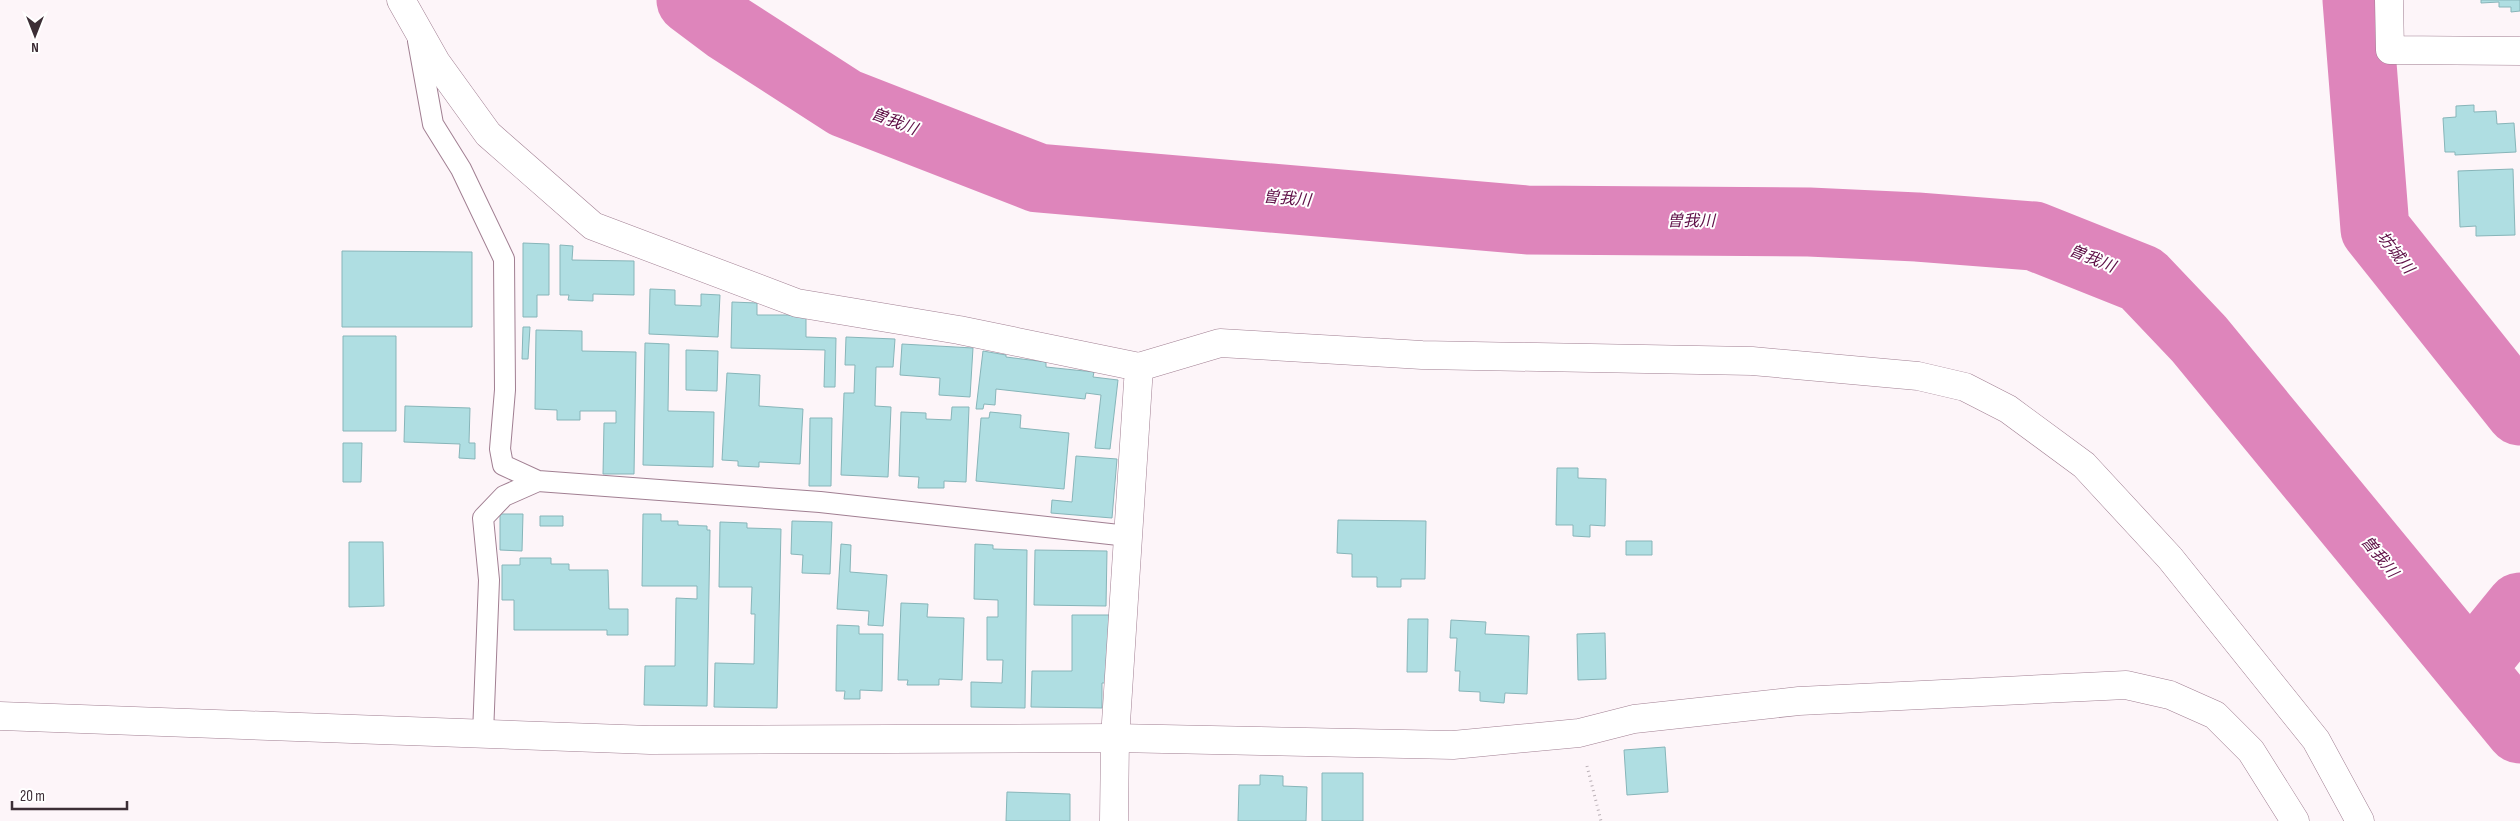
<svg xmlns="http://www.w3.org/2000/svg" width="2520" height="821" font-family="'Sofia Sans Condensed','Noto Sans JP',sans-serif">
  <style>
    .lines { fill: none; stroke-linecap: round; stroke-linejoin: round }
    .river { stroke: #de85bb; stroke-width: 69 }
    .building { fill: #afdee2; stroke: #87b5b9 }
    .lane-casing { stroke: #a17f92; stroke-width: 22 }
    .street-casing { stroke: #a17f92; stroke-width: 29 }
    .secondary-casing { stroke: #a17f92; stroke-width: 29 }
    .path { stroke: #bab0b6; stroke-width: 3; stroke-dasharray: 1 4; stroke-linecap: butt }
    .lane { stroke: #fff; stroke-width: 20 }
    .street { stroke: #fff; stroke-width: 28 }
    .secondary { stroke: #fff; stroke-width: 28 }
    .labels { text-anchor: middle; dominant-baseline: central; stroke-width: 4; stroke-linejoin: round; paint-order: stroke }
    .water-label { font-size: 16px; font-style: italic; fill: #5f1047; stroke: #fff }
  </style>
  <rect width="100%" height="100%" fill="#fdf5f9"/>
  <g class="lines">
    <!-- river -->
    <path class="river" d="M691,0L727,27L845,103L1038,178L1527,220L1809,222L1917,227L2034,236L2142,279L2199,339L2520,729
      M2357,0L2375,229L2520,411
      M2471,667L2520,607"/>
  </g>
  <!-- building -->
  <path class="building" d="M2481,0H2520V11L2511,12V7H2499V2L2481,3Z
    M2474,105V112L2496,111L2497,124L2514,123L2516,152L2455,155V152H2445L2443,118L2456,117V106Z
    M2513,169L2515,235L2476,236V226L2460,227L2458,171Z
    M523,243L549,244V295H537V317H523Z
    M560,245L573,246L572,260L634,261V295L593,294V301L568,300L569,295H560Z
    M342,251L472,252V327H342Z
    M650,289L675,290V305L701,306V294L720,295L718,337L649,334Z
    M732,302L757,303V315H806V337L836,338L835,387H824L825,350L731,348Z
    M523,327H530L528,359H522Z
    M536,330L582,331V351L636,352L634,474H603L604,423H616V411H580V420H557V410L535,409Z
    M343,336H396V431H343Z
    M846,337L895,339L893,367H876L875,406L891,407L888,477L841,475L844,393H854L855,365H845Z
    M645,343L669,344L668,411L714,412L713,467L643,465Z
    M902,344L973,348L970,397L939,395L940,378L900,375Z
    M686,350L718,351L717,391L686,390Z
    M983,351L1006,355V357L1046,362V367L1094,372L1093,377L1118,380L1110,449L1095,448L1101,395L1086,393L1085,399L996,389L995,405L984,404L983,409H976Z
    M727,373L760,375L759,406L803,409L800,464L759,462V467L738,466V461L722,460Z
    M405,406L470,408L469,443H475V459L459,458L460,444L404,442Z
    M952,407H969L966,482L944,481V488H918L919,477L899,476L901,412L926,413V419L951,420Z
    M990,412L1021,415L1020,428L1069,433L1064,489L976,481L981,418H989Z
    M810,418H832L831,486H809Z
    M343,443H362L361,482H343Z
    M1076,456L1117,459L1112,518L1051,513L1052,500L1072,502Z
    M1557,468H1578V478L1606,479L1605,526L1590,525V537L1573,536V525H1556Z
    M500,514H523L522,551L500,550Z
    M643,514H661V521H678V525L707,526V530H710L707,706L644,705L645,666H675L676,598L697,599V586H642Z
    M540,516H563V526H540Z
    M1338,520L1426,521L1425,579H1401V587H1377V577H1352V554L1337,553Z
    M792,521L832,522L830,574L802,573L803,555L791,554Z
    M720,522L747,523V528L781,529L777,708L714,707L715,663L754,664L755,614H751L752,587H719Z
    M1626,541H1652V555H1626Z
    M349,542H383L384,606L349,607Z
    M841,544L851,545L850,572L887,575L883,626L868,625L869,611L837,609Z
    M975,544L993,545V549L1027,550L1025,708L971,707V682L1002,683L1003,660H987V617H998V600L974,599Z
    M1035,550L1107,551L1106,606L1034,605Z
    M520,558H551V564H569V570H608L609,609H628V635H607V630H514V600H502V565H520Z
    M901,603L928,604L927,617L964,618L962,680L939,679V685H907L908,680H898Z
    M1072,615H1109V683H1102V708L1031,707L1032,671H1072Z
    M1408,619H1428L1427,672H1407Z
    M1451,620L1486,622L1485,634L1529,636L1527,694L1505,693L1504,703L1480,701V692L1459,691L1460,671H1455L1457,638H1450Z
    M837,625L859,626V634H883L882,691L860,690V699H844L845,691H836Z
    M1605,633L1606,679L1578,680L1577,634Z
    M1665,747L1668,792L1627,795L1624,750Z
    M1322,773H1363V821H1322Z
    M1260,775L1283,776V786L1307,787L1306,821H1238L1239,785H1260Z
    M1007,792L1070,794V821H1006Z"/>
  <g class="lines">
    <!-- lane casing -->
    <g class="lane-casing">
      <path id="lane" d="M418,41L433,124L461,169L504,259L505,390L500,449L503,465L538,481L820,502L1128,536
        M483,734L489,580L483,518L504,496L538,481"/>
    </g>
    <!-- street casing -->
    <g class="street-casing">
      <path id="street" d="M401,0L436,62L488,134L593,226L797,303L959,330L1139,367L1220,343L1422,355L1752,361L1918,376L1965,387L2008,409L2084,465L2170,558L2316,740L2360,821
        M2389,0L2390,50L2520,51
        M1114,821L1115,738L1139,367"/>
    </g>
    <!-- secondary casing -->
    <g class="secondary-casing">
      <path id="secondary" d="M0,716L650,740L1115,738L1453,745L1579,733L1634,719L1799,701L2126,685L2170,695L2215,715L2251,751L2295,821"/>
    </g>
    <!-- path -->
    <path class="path" d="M1587,766L1601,821"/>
    <!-- lane -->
    <use href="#lane" class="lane"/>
    <!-- street -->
    <use href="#street" class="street"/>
    <!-- secondary -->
    <use href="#secondary" class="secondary"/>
  </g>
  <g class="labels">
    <!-- water labels -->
    <g class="water-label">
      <text transform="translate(894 122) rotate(21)">曽我川</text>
      <text transform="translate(1287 199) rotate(5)">曽我川</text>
      <text x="1691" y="221">曽我川</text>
      <text transform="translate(2395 253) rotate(52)">坊城川</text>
      <text transform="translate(2092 259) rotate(22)">曽我川</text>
      <text transform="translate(2379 557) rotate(51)">曽我川</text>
    </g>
  </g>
  <!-- north arrow -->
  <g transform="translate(35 35) rotate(180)" stroke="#ffffff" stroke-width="4" paint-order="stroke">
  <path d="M0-4L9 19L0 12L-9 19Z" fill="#3c2e36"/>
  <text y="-8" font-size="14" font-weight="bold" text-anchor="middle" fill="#3c2e36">N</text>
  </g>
  <!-- scale -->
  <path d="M12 801v8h115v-8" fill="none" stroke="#3c2e36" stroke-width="2.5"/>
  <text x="20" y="801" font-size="15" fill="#3c2e36" stroke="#ffffff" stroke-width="4" paint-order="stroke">20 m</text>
</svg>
